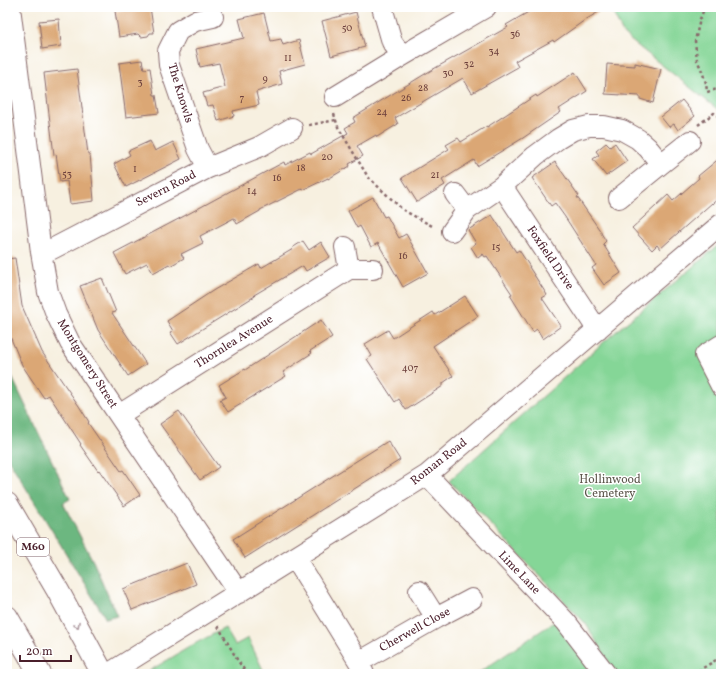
<svg xmlns="http://www.w3.org/2000/svg" width="728" height="681" font-family="Vollkorn,serif">
  <style>
    .green { fill: #85d697; stroke: #687a61 }
    .forest { fill: #6cb780; stroke: #5b6b56 }
    .building { fill: #dba774 }
    .lines { fill: none; stroke-linecap: round; stroke-linejoin: round }
    .minor-casing { stroke: #87686a; stroke-width: 22 }
    .highway-casing { stroke: #87686a; stroke-width: 24 }
    .path { stroke: #87686a; stroke-width: 2.5; stroke-dasharray: 3 3; stroke-linecap: butt }
    .minor { stroke: #fff; stroke-width: 20 }
    .highway { stroke: #fff; stroke-width: 22 }
    .oneway { stroke: #ae9aa0 }
    .labels { text-anchor: middle; dominant-baseline: central; stroke-width: 3; stroke-linejoin: round; paint-order: stroke }
    .number-label { font-size: 10px; fill: #6e413d }
    .shield { fill: #fff; stroke: #80626b; stroke-width: 1 }
    .shield-label { font-size: 11px; font-weight: bold; fill: #4a1f2b }
    .street-label { font-size: 12px; fill: #4a1f2b; stroke: #fff }
    .park-label { font-size: 12px; fill: #5c564b; stroke: #fff }
  </style>
  <rect width="100%" height="100%" fill="#fff"/>
  <filter id="ink" filterUnits="userSpaceOnUse"><feTurbulence type="fractalNoise" baseFrequency=".025" numOctaves="2"/><feDisplacementMap in="SourceGraphic" scale="8" xChannelSelector="R" yChannelSelector="G"/><feConvolveMatrix kernelMatrix="1 2 1 2 8 2 1 2 1" color-interpolation-filters="sRGB"/></filter>
  <filter id="wash" filterUnits="userSpaceOnUse"><feTurbulence type="fractalNoise" baseFrequency=".012" numOctaves="4" result="noise"/><feDisplacementMap in="SourceGraphic" scale="16" xChannelSelector="R" yChannelSelector="G"/><feGaussianBlur stdDeviation="0.9" result="paint"/><feColorMatrix in="noise" values="0 0 0 0 0 0 0 0 0 0 0 0 0 0 0 0 0 1.4 0 .05"/><feComposite in="paint" operator="in"/></filter>
  <g filter="url(#wash)">
    <rect width="100%" height="100%" fill="#f7f0e0"/>
    <!-- green -->
    <path class="green" d="M610,7H721V112L624,35Z
      M721,243V674H616L586,624L449,481L606,340Z
      M556,621L599,674H477L551,624Z
      M225,628L235,645L248,638L265,674H144L196,643Z"/>
    <!-- forest -->
    <path class="forest" d="M11,375L70,499L63,503L94,563L117,616L106,619L7,457V377Z"/>
    <g id="blocks">
      <!-- building -->
      <path class="building" d="M137,7H150L154,33H150L148,36L141,37L138,34L119,37L115,11Z
        M537,7H607L585,20L554,42L553,40L515,61L518,67L472,93L463,78L395,118L398,124L377,137L376,135L357,146L363,156L349,164L350,166L328,179V178L303,190L302,189L260,210V211L237,224L234,218L200,236L203,243L181,254L184,258L170,266L169,264L153,273L147,263L125,274L114,253L188,214L284,162L285,165L310,152L311,154L348,133L345,128L355,122L353,118L430,71L508,27L506,25Z
        M356,12L365,47L331,56L322,21Z
        M264,13L271,41L281,39L283,45L299,40L305,64L279,71L282,84L256,92L259,105L233,111L234,116L218,121L213,105L207,106L203,93L225,87L219,63L200,67L196,49L244,38L239,19Z
        M59,19L61,46L42,49L39,21Z
        M142,60L144,69L150,68L154,95H156L159,113L126,117L119,63Z
        M635,63L661,69L653,103L640,99V96L605,94L607,64L635,66Z
        M77,69L88,154H90L94,201L70,204L67,181L60,182L56,154L54,155L44,73Z
        M575,72L587,91L559,109L561,112L523,138L477,166L474,160L442,180L445,185L417,202L402,178L449,149L446,145L458,138L461,142L487,126V127L536,95L537,97Z
        M682,100L695,116L678,130L674,124L669,127L661,117Z
        M150,141L155,151L173,142L181,159L126,187L114,164L130,155L128,151Z
        M606,143L610,147L615,143L627,161L606,176L593,159L599,155L596,151Z
        M721,157V196L712,204V203L670,240L660,249L657,245L652,250L632,228L668,195L673,201L699,178L698,176Z
        M555,162L579,196L577,197L601,232V233L606,241L603,244L621,273L604,285L592,268L596,265L565,217L555,203L551,206L532,178Z
        M373,197L384,217L387,216L399,238L406,234L428,273L403,287L378,243L371,247L360,226L357,228L348,211Z
        M492,215L516,252L519,250L530,267H529L547,295L542,298L561,326L543,339L537,329L533,332L510,295L512,294L487,256L485,257L483,254L478,258L471,247L476,243L468,230Z
        M303,241L309,250L321,242L330,257L306,271L303,266L254,295L255,296L178,344L170,332L173,331L167,321L214,290L259,264L261,268L293,249L292,248Z
        M15,258L22,306L42,352L79,406L89,422L88,423L121,471L123,470L140,495L124,506L99,470L98,471L80,445L81,444L49,395L44,398L22,365L7,329V259Z
        M102,278L116,312L112,313L146,364L128,376L98,330L80,286Z
        M465,296L478,316L433,346L453,376L443,383V386L406,410L399,399L395,402L367,359L372,356L365,344L388,330L393,338L433,312L435,315Z
        M321,320L332,337L310,351L312,353L283,372L286,376L228,412L220,400L226,397L219,385L245,369V370Z
        M179,411L219,467L200,480L160,424Z
        M388,441L400,460L245,558L233,539Z
        M187,563L196,584L132,610L123,589Z"/>
    </g>
  </g>
  <g filter="url(#ink)">
    <use href="#blocks" fill-opacity="0" stroke="#87686a" stroke-width="1"/>
    <g class="lines">
      <!-- minor casing -->
      <g class="minor-casing">
        <path id="minor" d="M10,7L41,252L48,292L56,314L70,343L239,593
          M382,7L392,42L402,56
          M335,97L402,56L486,7
          M208,168L198,149L169,65L168,51L178,31L195,21L213,17
          M502,186L593,323L598,329
          M455,194L467,210
          M619,198L661,164L690,141
          M452,231L467,210L502,186L535,156L558,139L573,130L589,126H604L622,130L638,139L648,148L661,164
          M345,247L349,269H373
          M41,252L50,250L54,248L208,168L259,147L292,128
          M721,345L705,355L721,386
          M119,415L349,269
          M427,475L566,622L606,674
          M295,558L359,662L364,674
          M419,591L436,618
          M359,662L436,618L472,599
          M108,674L427,475L648,286L721,224"/>
      </g>
      <!-- highway casing -->
      <g class="highway-casing">
        <path id="highway" d="M7,504L58,591L103,674
          M7,617L40,674"/>
      </g>
      <!-- path -->
      <path class="path" d="M707,7L704,9L700,19L695,41L697,60L702,71L706,83L707,92L717,89L721,90
        M334,114L338,127L368,177L403,210L434,227
        M309,125L336,120
        M698,125L714,113L721,119
        M218,626L238,661L247,674
        M693,674L721,657"/>
      <!-- minor -->
      <use href="#minor" class="minor"/>
      <!-- highway -->
      <use href="#highway" class="highway"/>
    </g>
    <!-- one-way arrows -->
    <defs><path id="oneway-chevron" d="M-2-3.5L2.5 0L-2 3.5" fill="none" stroke-width="1.6" stroke-linecap="round" stroke-linejoin="round"/></defs>
    <use class="oneway" href="#oneway-chevron" transform="translate(77 625) rotate(61)"/>
  </g>
  <g class="labels">
    <!-- number labels -->
    <g class="number-label">
      <text x="347" y="28">50</text>
      <text x="515" y="34">36</text>
      <text x="494" y="51">34</text>
      <text x="288" y="58">11</text>
      <text x="469" y="64">32</text>
      <text x="448" y="73">30</text>
      <text x="265" y="79">9</text>
      <text x="140" y="82">3</text>
      <text x="423" y="88">28</text>
      <text x="242" y="98">7</text>
      <text x="406" y="98">26</text>
      <text x="382" y="112">24</text>
      <text x="327" y="157">20</text>
      <text x="301" y="168">18</text>
      <text x="135" y="169">1</text>
      <text x="67" y="174">53</text>
      <text x="435" y="175">21</text>
      <text x="277" y="178">16</text>
      <text x="252" y="191">14</text>
      <text x="496" y="247">15</text>
      <text x="403" y="256">16</text>
      <text x="410" y="368">407</text>
    </g>
    <!-- shield labels -->
    <rect class="shield" x="17" y="538" width="32" height="18" rx="3"/>
    <g class="shield-label">
      <text x="33" y="547">M60</text>
    </g>
    <!-- street labels -->
    <g class="street-label">
      <text transform="translate(180 93) rotate(73)">The Knowls</text>
      <text transform="translate(166 189) rotate(-27)">Severn Road</text>
      <text transform="translate(550 258) rotate(56)">Foxfield Drive</text>
      <text transform="translate(234 342) rotate(-32)">Thornlea Avenue</text>
      <text transform="translate(87 364) rotate(58)">Montgomery Street</text>
      <text transform="translate(439 462) rotate(-38)">Roman Road</text>
      <text transform="translate(519 573) rotate(46)">Lime Lane</text>
      <text transform="translate(415 630) rotate(-29)">Cherwell Close</text>
    </g>
    <!-- park labels -->
    <g class="park-label">
      <text x="610" y="480">Hollinwood<tspan x="610" dy="14">Cemetery</tspan></text>
    </g>
  </g>
  <!-- margin -->
  <rect width="728" height="681" fill="none" stroke="#fff" stroke-width="24"/>
  <!-- scale -->
  <path d="M20 655v6h51v-6" fill="none" stroke="#4a1f2b" stroke-width="2"/>
  <text x="26" y="655" font-size="12" fill="#4a1f2b" stroke="#ffffff" stroke-width="3" paint-order="stroke">20 m</text>
</svg>
